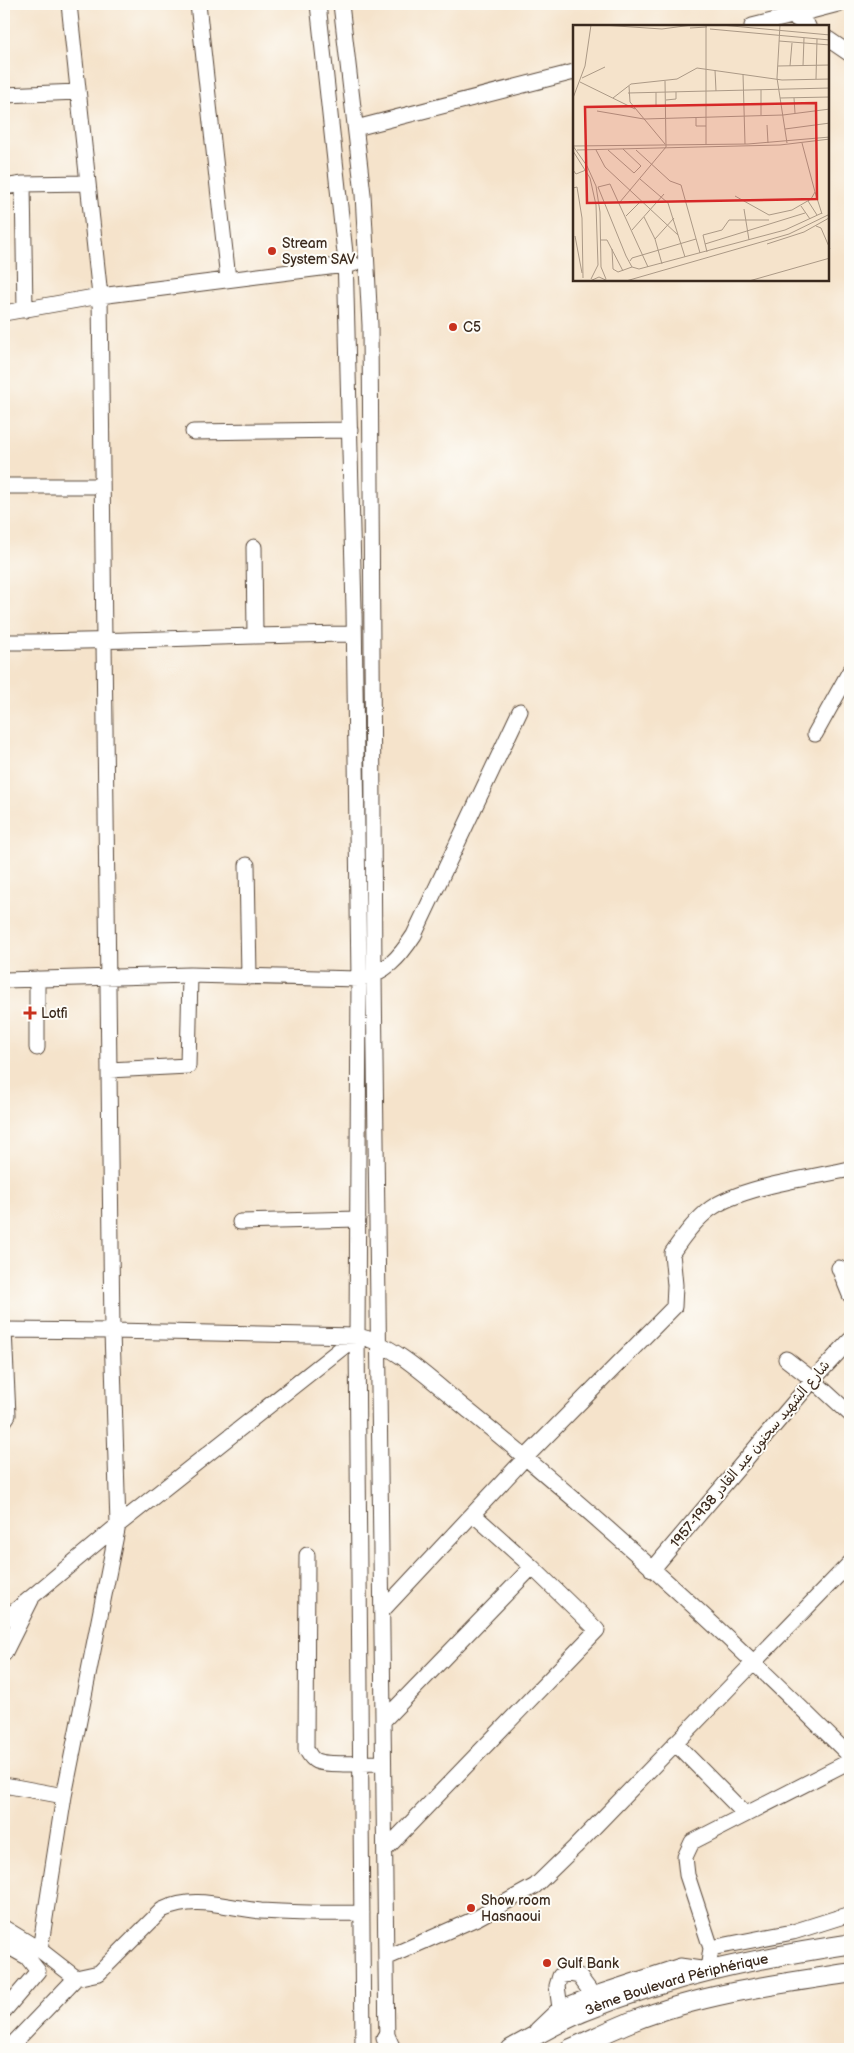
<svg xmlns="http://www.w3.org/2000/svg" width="854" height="2053" font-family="'Balsamiq Sans','Playpen Sans Arabic',sans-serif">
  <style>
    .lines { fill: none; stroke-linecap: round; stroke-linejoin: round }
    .minor-casing { stroke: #574638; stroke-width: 17 }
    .major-casing { stroke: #574638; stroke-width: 21 }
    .minor { stroke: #fff; stroke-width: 15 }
    .major { stroke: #fff; stroke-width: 19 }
    .poi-dot { fill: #c8321e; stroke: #fdfcf7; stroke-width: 2 }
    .labels { text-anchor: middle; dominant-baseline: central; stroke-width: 4; stroke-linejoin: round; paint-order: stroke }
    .poi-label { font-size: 14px; fill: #3b2a1e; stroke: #fdfcf7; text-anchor: start }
    .street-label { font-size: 14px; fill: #3b2a1e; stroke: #fdfcf7 }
    .inset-road { fill: none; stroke: #ab9986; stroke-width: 1 }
    .view { fill: #d62828; fill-opacity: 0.15; stroke: #d62828; stroke-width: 2.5 }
    .inset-edge { fill: none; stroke: #3b2a1e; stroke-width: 2.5 }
  </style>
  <rect width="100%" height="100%" fill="#fdfcf7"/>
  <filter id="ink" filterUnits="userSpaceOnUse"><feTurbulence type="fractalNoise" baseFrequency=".02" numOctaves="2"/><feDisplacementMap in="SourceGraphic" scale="10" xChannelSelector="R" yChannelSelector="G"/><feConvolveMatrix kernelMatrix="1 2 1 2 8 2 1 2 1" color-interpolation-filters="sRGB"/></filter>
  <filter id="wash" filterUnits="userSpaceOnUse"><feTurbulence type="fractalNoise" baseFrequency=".0096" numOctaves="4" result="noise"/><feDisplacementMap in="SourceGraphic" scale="20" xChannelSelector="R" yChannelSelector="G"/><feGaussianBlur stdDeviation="1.12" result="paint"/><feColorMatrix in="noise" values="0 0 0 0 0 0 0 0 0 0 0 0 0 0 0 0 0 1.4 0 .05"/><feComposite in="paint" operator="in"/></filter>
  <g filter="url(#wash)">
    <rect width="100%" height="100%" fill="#f5e3cb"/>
  </g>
  <g filter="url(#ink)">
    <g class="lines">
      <!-- minor casing -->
      <g class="minor-casing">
        <path id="minor" d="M198,4L228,279
          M318,4L345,253L354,610L359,979L357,1336L363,2049
          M341,4L363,194L370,325L374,976L387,2048
          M752,26L792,16
          M808,26L792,16L838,4
          M828,39L850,54
          M4,95L78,92
          M356,128L574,72
          M23,184L25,310
          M4,187L23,184L88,183
          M4,313L100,296L353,264
          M193,432L350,430
          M4,486H102
          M254,547L255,635
          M4,642C121,642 237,635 354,634
          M815,734L850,671
          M247,865L249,977
          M37,979V1048
          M4,980L190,975L359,979C386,973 399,958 414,935L520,711
          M109,1070L188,1066L190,975
          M240,1222L358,1219
          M839,1268L850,1295
          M4,1330L112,1331L357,1336C395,1343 438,1387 469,1411C602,1519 729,1636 850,1756
          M786,1359L813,1380L850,1414
          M4,1421L8,1415L4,1330
          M473,1514L532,1567
          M307,1555L306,1749C309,1754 311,1759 316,1761C328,1766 369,1763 383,1763
          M652,1570L813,1380L850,1340
          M382,1611L526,1457L674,1307L675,1285L672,1253C682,1238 694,1221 710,1209C743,1186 810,1178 850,1169
          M4,1620L118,1525L357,1336
          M4,1654L31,1600
          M383,1721L532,1567L597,1630L385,1850
          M675,1743L745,1814
          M4,1785L64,1796
          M4,1928L40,1950L76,1978L8,2049
          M4,1944L27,1957L38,1971L4,2011
          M711,1948L793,1932L850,1914
          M40,1950L64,1796L118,1525L112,1331L100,296L69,4
          M386,1958L477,1918L535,1886L575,1847L850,1563
          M76,1978L99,1973L162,1910C197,1894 225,1908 261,1911C295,1913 328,1914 362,1913
          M560,2008L557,1986L560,1976L569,1974L579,1976L593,1995
          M537,2030L560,2008L598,1993L680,1966L708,1970L711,1948L687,1875L685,1857L692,1842L850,1761"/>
      </g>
      <!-- major casing -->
      <g class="major-casing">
        <g id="major">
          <path d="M386,2038L391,2049"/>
          <path id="s1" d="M511,2049C535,2036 560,2021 585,2011C673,1975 757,1958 850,1944"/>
          <path d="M570,2049C591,2040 612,2029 633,2021C702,1994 778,1984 850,1973"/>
        </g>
      </g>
      <!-- minor -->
      <use href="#minor" class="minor"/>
      <!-- major -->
      <use href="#major" class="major"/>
    </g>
  </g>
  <!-- markers -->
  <g class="poi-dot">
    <circle cx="272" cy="251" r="5"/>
    <circle cx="453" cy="327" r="5"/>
    <path d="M27.5 1005.5h5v5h5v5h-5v5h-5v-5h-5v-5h5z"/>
    <circle cx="471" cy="1908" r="5"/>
    <circle cx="547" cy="1963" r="5"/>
  </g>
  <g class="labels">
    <!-- poi labels -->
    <g class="poi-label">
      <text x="282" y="243">Stream<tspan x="282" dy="16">System SAV</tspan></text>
      <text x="463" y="327">C5</text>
      <text x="41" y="1013">Lotfi</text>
      <text x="481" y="1900">Show room<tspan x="481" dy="16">Hasnaoui</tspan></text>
      <text x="557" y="1963">Gulf Bank</text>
    </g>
    <!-- street labels -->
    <g class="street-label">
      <text transform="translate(750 1454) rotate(-50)">شارع الشهيد سحنون عبد القادر 1938-1957</text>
      <text stroke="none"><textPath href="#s1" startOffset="179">3ème Boulevard Périphérique</textPath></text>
    </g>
  </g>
  <!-- overview -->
  <g transform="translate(573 25)">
    <rect width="256" height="256" fill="#f5e3cb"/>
    <path class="inset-road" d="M29,0L89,4L119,0M64,0H105M148,0L257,10M207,0L204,53L214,118M117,3L134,2M137,4L257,15M206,16L257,20M205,41L257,40M217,41L219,18M230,41L231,13M142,45L143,66M170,49L172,119M9,53L32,42M243,54L244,14M7,57L62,84M56,61L57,77L92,119M188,65V90M83,67V81H93M55,68L257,63M0,73L12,41L18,0M40,73L58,59L104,54L124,43L209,55L257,54M207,73L257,72M221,73L222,88M93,75L103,74V67M24,86L71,94L210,90L257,84M123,92V101H133M194,100L195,118M212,104L257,98M229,118L242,167M133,120V1M0,121L14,141L23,161L27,187L28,242L33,254M1,121L175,119L257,112M4,125L207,120L257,114M23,125L32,142L105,210M35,125L61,148L68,141L50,124M63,125L97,156L108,160L127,228M0,126L17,153L23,180L25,240L18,254M0,145L3,149L13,145M67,154L95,178L112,232M25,162L53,231L59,242L66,244L212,205L249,188M25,162L37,159L75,242M0,163L4,162L9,193L10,253M162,171L196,190L219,185L238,174L242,167L249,189M235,176L244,190M47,177L93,122L92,56M228,181L237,194M171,184L176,215M53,191L68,176M71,192L82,214L89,239M243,201L248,203L257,224M59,205L91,169M2,211L9,248M82,214L101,193M28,215H34L50,246M132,219L232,188M194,219L231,207L256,193M39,224L40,244L45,247L59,242M134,227L130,210L149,205L156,195H196M57,236L59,233L123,214M17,256L26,252L35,256M53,256L216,209L257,189M176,256L257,233"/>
    <path class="view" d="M243,78L244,174L14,178L12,82Z"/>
    <rect width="256" height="256" class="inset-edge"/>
  </g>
  <!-- margin -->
  <rect width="854" height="2053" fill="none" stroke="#fdfcf7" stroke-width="20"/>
</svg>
